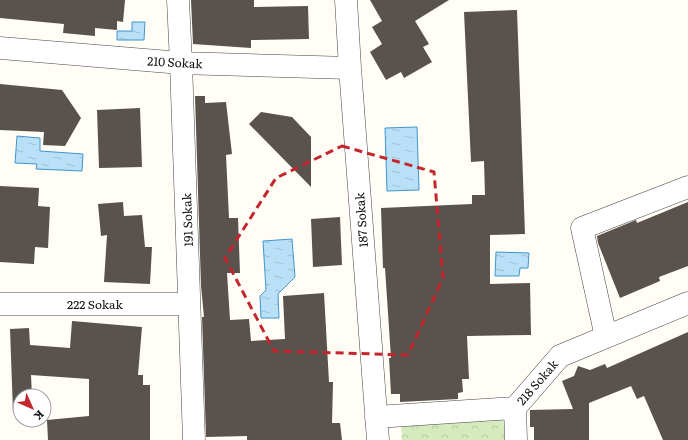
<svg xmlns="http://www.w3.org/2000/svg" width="688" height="440" font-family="Literata,serif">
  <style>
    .park { fill: url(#park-crowns) }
    .water { fill: url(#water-ripples); stroke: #3f96cf }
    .building { fill: #5a524d }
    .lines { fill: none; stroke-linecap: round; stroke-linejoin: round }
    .minor-casing { stroke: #444; stroke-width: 23 }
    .minor { stroke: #fff; stroke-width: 22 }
    .marked { fill: none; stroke: #c4262e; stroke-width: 3; stroke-dasharray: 8 5; stroke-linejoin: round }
    .labels { text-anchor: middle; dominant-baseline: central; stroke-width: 4; stroke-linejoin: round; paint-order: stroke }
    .street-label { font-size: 12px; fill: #111; stroke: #fff }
  </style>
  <defs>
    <pattern id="park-crowns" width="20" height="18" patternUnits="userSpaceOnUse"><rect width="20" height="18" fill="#d5ebbd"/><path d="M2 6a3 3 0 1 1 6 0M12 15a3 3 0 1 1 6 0" fill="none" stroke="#b6c8a1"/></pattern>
    <pattern id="water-ripples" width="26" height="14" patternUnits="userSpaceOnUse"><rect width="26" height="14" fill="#b9e0f7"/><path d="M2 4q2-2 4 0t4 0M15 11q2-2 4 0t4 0" fill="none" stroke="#9ebfd3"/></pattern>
  </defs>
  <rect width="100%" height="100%" fill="#fffdf5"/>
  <!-- park -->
  <path class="park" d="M503,417L505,440H402L401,426Z"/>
  <!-- water -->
  <path class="water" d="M132,22H145L144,40H117V31H132Z
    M417,127L419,190L387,191L385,128Z
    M17,136L40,138V151L83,154L82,171L36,169L37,164L15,163Z
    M292,239L295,277L278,294L279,318H261L260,296L266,290L263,241Z
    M496,252L529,253L528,268H520L519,276H495Z"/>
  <!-- building -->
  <path class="building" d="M0,0H125L123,22L117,21V30L95,28V36L63,33L64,24L0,18Z
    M191,0H254V7L308,6L309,39L251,40V48L193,44Z
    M370,0H449L415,21L429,44L423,47L432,62L404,78L401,72L386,80L370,52L382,44L372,27L382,21Z
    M517,10L525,234L490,235V284L530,283L531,335L467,336L469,379H462L463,392L458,393V399L400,402V394H391L389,358H391L385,268H383L381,208L472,204V195H485L484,161L471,162L464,12Z
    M0,84L62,90L81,118L65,146L43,145L44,132L0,130Z
    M195,96H205V103L226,102L232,154L226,155L229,218H238L240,273H227L230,320L249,319L251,341L285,339L283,296L324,293L329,382H333L332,423H340L342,440H247V436L206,437L202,317H204L201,286Z
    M140,108L142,167L99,168L97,110Z
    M261,112L292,117L311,137V187L249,124Z
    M0,186L39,188L38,206L50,207L48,248L35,247L34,264L0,262Z
    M123,202L124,216L142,215L145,247H152L150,284L104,282L107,235L101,236L98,204Z
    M688,202V266L659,277L660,281L620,298L598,243L597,236L636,220L637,223Z
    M340,217L342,265L313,267L311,219Z
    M72,321L142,327L138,375H143V385H150V440H48L47,420L89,416V379L31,375L32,396H20V412H13L10,329L29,328L30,345L70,348Z
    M688,332V440H663L644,396L637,399L631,386L589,403V440H534V427H530V410L573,409L562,381L574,376L578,366L590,370L605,364L607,368Z"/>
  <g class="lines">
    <!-- minor casing -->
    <g class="minor-casing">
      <path id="minor" d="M178,0L181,63L194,440
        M346,0L350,68L378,440
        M0,48L181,63L350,68
        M0,304H189
        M606,337L582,228L688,187
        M515,408L516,440
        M376,417L515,408L560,356L688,303"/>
    </g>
    <!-- minor -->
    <use href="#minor" class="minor"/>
  </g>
  <!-- marked area -->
  <path class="marked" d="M342,146L434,172L443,278L408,355L274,351L225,258L276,178Z"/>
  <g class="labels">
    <!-- street labels -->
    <g class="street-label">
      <text transform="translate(175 62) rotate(3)">210 Sokak</text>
      <text transform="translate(187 220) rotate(-92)">191 Sokak</text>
      <text transform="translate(361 220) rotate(-94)">187 Sokak</text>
      <text x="95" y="304">222 Sokak</text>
      <text transform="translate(537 382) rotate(-49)">218 Sokak</text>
    </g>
  </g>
  <!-- north arrow -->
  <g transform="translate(32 408) rotate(135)"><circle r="19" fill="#ffffff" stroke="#a0a0a0"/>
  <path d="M0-3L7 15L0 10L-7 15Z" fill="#c4262e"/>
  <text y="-6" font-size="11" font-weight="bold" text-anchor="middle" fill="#111111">K</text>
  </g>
</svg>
